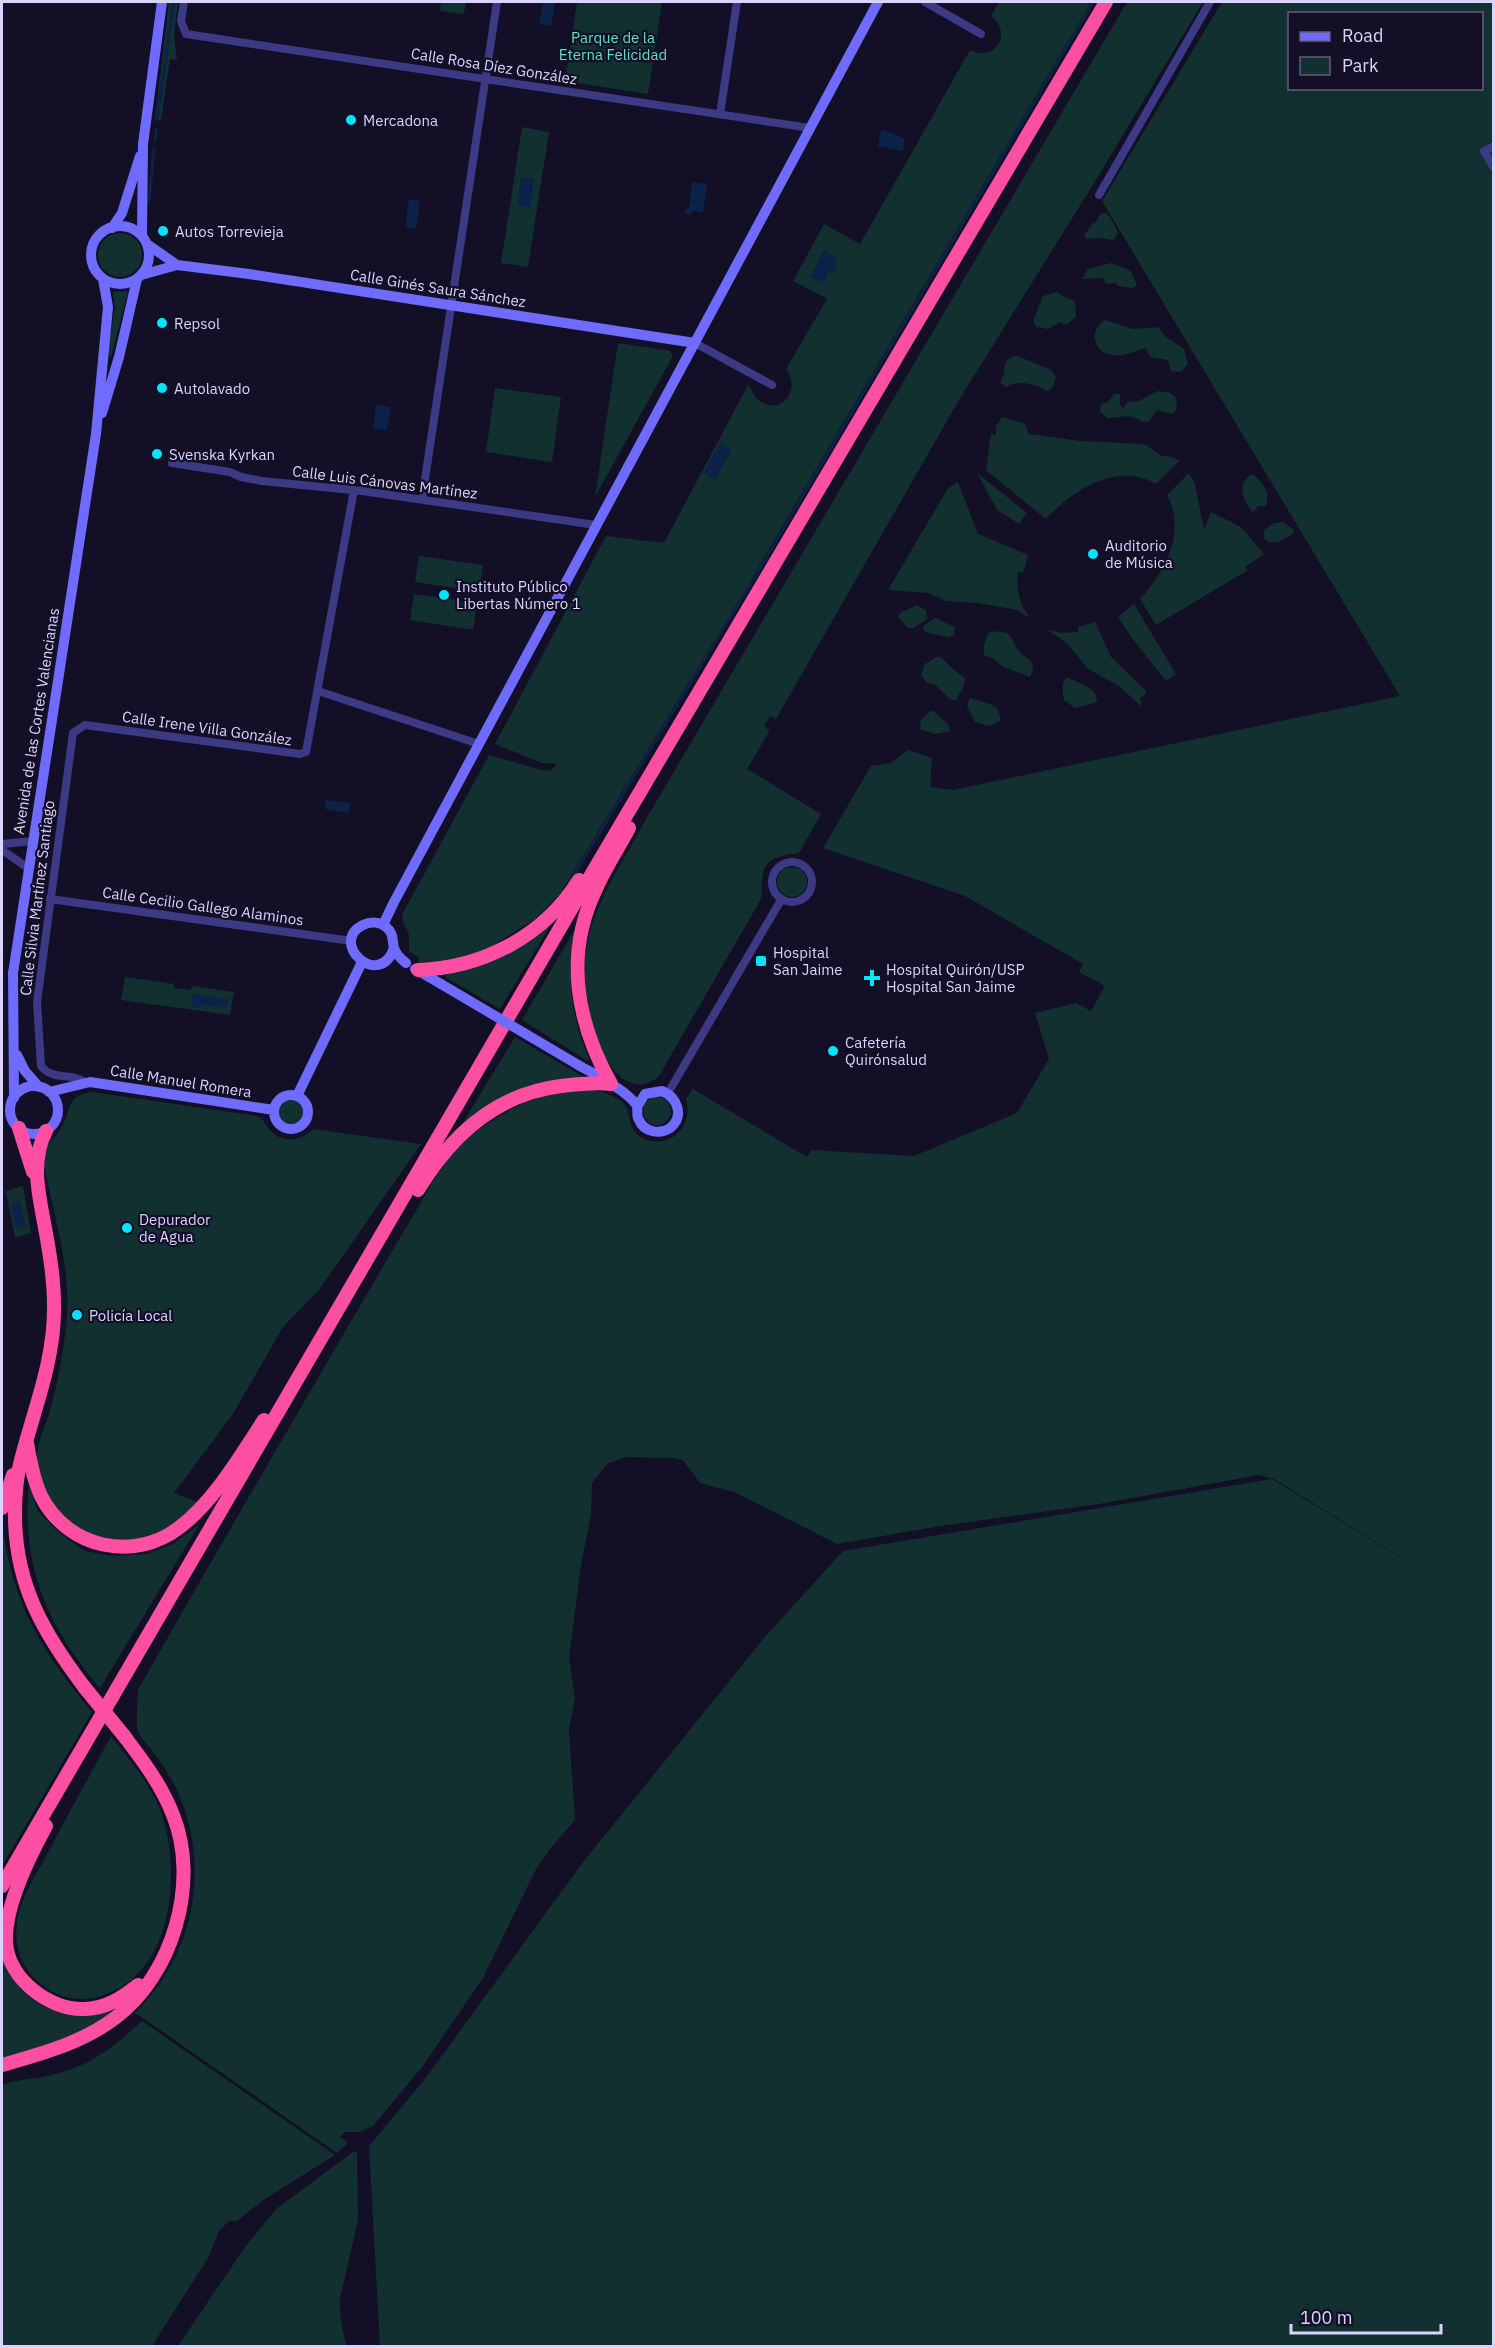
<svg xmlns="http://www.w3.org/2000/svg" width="1495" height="2348" font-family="'IBM Plex Sans',sans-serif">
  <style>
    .green { fill: #12302f; fill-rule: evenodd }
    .water { fill: #0c2248 }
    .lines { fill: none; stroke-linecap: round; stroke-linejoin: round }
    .stream { stroke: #0c2248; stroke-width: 3 }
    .street { stroke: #3d3a85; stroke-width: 8 }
    .secondary { stroke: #6f6bff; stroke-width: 10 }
    .highway { stroke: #ff4fa3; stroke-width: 14 }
    .secondary-bridge { stroke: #6f6bff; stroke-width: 10 }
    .highway-bridge { stroke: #ff4fa3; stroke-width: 14 }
    .poi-dot { fill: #00e5ff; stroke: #130f26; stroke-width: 2 }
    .labels { text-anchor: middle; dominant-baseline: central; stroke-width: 4.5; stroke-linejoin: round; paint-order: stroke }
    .park-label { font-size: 15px; fill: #5fe0c0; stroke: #130f26 }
    .street-label { font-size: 15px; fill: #d9d4ff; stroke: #130f26 }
    .poi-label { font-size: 15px; fill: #d9d4ff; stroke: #130f26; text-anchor: start }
  </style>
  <rect width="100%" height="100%" fill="#130f26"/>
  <!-- green -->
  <path class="green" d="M169,2H178L174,34L177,60L170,59L161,121L155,119Z
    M441,2H466L464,14L440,11Z
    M577,2H662L648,94L565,81Z
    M999,2H1091L745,590L560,894L535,919L497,943V946C474,954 442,968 418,961L419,958L409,951V935L402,919L403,913L489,755L542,770L550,771L557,764L542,763L495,744L606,536L664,543L748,385C753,390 754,399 763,403C784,414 801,387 786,369L827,299L793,281L824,224L860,244L970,50C996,63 1013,33 991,16Z
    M1127,2H1203L1091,188L959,400L776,719L770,716L764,726L770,730L747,769L821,814L799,853C782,856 764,856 762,879C761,886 763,892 761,899L659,1076C649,1086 634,1087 622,1078C605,1064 598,1043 592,1023C568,936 607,891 646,819Z
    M1222,2H1493V2346H380L369,2146L425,2079L580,1866L764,1638L843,1551L1272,1479L1447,1586L1274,1479L1259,1475L1099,1504L940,1526L837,1544L734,1492L700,1483L683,1460L673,1458L626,1457L607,1464L592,1483L591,1515L581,1565L569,1658L575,1698L569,1730L575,1820L549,1850L535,1871L483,1978L422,2067L373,2126L359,2132H345L340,2137L347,2141V2144L337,2153L140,2016L134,2014C195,1955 212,1865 176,1788C169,1774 160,1761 151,1749C147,1744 140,1737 138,1731C135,1722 138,1700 138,1690C211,1561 286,1433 360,1306C379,1273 398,1241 417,1209C430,1187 443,1161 462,1144C498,1111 577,1066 623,1103C634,1112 623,1135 652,1141C676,1145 693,1122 686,1099L693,1089L807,1157L811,1150L914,1156L1017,1113L1049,1059L1035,1013L1076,1003L1091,1011L1105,986L1079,972L1083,964L965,896L823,848L871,766L891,763L908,750L932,758L930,787L953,790L1400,696L1102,201ZM1290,14H1482V88H1290Z
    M522,127L549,132L528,267L501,263Z
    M1104,213C1111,215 1115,226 1118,233L1113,240L1100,238L1087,239L1084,236L1092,224L1096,222L1100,214Z
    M98 255a22 22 0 1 1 44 0a22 22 0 1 1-44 0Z
    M1111,263L1131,271L1137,286L1132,288L1118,286L1116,283L1106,284L1103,278L1082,279L1088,269Z
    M127,291L128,292L111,357L107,356L115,307L113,292Z
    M1057,292L1062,296L1075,301L1076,317L1066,325L1060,322L1048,329L1036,327L1033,321L1043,296Z
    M1106,320L1132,329L1158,327L1165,336L1184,349L1188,364L1181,372L1171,371L1168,360L1150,357L1146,348C1135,351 1123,357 1112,355C1093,353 1088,328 1106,320Z
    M618,343L670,351L673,356L595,497Z
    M1015,356L1020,357L1051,370L1056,377L1052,388L1048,391C1036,384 1019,379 1006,387L1000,383C1001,380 1003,377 1004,374C1006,363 1002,362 1015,356Z
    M495,388L561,397L552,462L486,452Z
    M1158,391L1170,393L1177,399L1176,410L1172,414L1157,410L1149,421L1142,422C1130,413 1120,418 1107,418L1100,411L1101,404L1108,402L1114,394H1120V405L1123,408L1129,401L1137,402Z
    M1002,417L1025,424L1029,434L1081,441L1144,444L1162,456L1173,457L1179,461L1156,484C1119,461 1072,490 1046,519L986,470L991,433L996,435V426Z
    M977,473L1027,513L1019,524L997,510Z
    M1189,473L1195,484L1204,530L1211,512L1241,527L1264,554L1245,567L1248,570L1156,625L1140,599C1165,572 1187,531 1167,495Z
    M1253,474C1264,484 1270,491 1266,506H1258L1253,512C1242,502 1236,482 1253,474Z
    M958,482L978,534L1028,555L1023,573L1018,572C1016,588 1019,603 1029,616L1027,617L1018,610L977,603L946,601L928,593L888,590L948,488Z
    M1283,522L1293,529V534L1279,542H1268L1264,539V530L1274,523Z
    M419,556L483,565L479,592L415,582Z
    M414,594L477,603L473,630L410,620Z
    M1134,604L1176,674L1166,681L1135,642L1118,617Z
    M917,605L926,610L927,619L914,628H908L898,617L900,613Z
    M935,618L955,627L954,635L948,637L925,632L923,626Z
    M1095,622L1111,657L1145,690L1146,694L1140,698L1142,707L1119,686L1088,669L1067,643L1046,629L1062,633L1078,632V627Z
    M991,631L1007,633C1013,638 1013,643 1018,650C1026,662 1039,657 1030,677L1004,667L992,658L985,656C982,649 985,637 991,631Z
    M936,657H941L954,670L965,678L963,688L956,700H951L934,684L927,683L921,675L925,664Z
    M1067,677C1078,684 1097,686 1097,702L1075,708L1064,700L1063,696V683Z
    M970,698C984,704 1001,701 1000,721L990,726L975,722L967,706Z
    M931,711H934L948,724L950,731L935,734L920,729L921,720Z
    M777 882a15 15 0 1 1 30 0a15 15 0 1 1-30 0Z
    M550,926L500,1009L445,977L447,974L520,946Z
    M575,929C566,975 571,1017 589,1059L588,1061L522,1020Z
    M125,977L174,984V988L191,990L192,986L234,992L230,1015L121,1000Z
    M515,1037L584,1077L558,1081L459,1129Z
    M92,1092L257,1116C264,1119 265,1125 270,1130C281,1144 302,1141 313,1129L421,1144L319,1290L283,1327L233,1414L174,1493L198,1502C179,1522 156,1539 128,1542C122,1542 116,1540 110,1540C73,1535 44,1506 38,1469C34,1445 45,1429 51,1407C58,1381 63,1354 66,1327C73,1273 54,1218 44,1165C45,1141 51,1145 61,1128C73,1110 64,1096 92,1092Z
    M643 1111a14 14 0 1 1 28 0a14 14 0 1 1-28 0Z
    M279 1112a12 12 0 1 1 24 0a12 12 0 1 1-24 0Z
    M23,1186L31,1233L15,1238L6,1191Z
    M29,1486L38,1511L58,1532L85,1551L113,1556L147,1554L173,1544L199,1525L100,1688C48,1627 21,1567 29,1486Z
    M3,1531C15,1609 43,1652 92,1712L2,1866Z
    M111,1736C132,1763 157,1791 165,1825C180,1885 170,1978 98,1997C75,2003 53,1996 36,1980C20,1965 14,1944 17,1922C20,1900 33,1879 44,1860C66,1818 89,1777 111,1736Z
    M2,1950C4,1957 6,1965 9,1972C29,2012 78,2024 117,2008C85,2036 41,2047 2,2060Z
    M142,2021L335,2155L265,2199L237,2221H229L219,2231L208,2258L152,2346H2V2085C18,2079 35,2079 52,2075C89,2067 115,2046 142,2021Z
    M357,2151L358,2220L340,2299V2315L346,2346H178L245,2247L276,2209L353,2152Z"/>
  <!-- water -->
  <path class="water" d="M543,2H555L551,26L539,24Z
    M881,129L905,139L903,151L878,146Z
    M521,177L534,179L530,207L517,205Z
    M692,182L707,184L703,212L692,211L691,215L685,214L686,208H689Z
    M409,199L420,201L416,229L405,227Z
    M824,250L837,257L833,265L837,267L834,274L829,272L823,284L810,277Z
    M376,405L391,407L387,430L373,428Z
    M720,443L732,449L715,480L703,474Z
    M326,800L350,803L349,813L325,809Z
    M193,994L229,999L227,1008L201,1004L200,1008L191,1006Z
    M19,1201L21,1203L25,1225L17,1228L15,1227L11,1204Z"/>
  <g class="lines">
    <!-- stream -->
    <path class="stream" d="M157,120L174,2
      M155,141L156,129
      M149,201L154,149
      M569,883L768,555L1093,2"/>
    <!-- street -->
    <path class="street" d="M184,2L181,21L186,34L810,128
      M925,2L981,34
      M720,114L737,2
      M1494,146L1484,151L1494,168
      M1099,195L1210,2
      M695,343L772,385
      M172,463L230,472L241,477L262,481L362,491L596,525
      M422,499L497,2
      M318,691L479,744
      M2,844L33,841
      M2,850L28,868
      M772 882a20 20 0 1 1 40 0a20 20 0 1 1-40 0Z
      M50,899L352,941
      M84,1082C71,1072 52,1081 41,1066L37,1002L73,733L85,725L300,754L306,752L354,490
      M668,1093L781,900"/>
    <!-- secondary -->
    <path class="secondary" d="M91 255a29 29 0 1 1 58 0a29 29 0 1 1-58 0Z
      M112,228L122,213L140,156
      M142,236L143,144L162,2
      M147,244L177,265L249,274L695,343
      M141,275L177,265
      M102,413L119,357L137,279
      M383,925L394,902L878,2
      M394,948C379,991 328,942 363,925C371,921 380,922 386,927C394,933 392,940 394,948C396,954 401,959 406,963
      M415,969L441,984
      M17,1055L25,1071L39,1087
      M580,1066C596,1075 614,1084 628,1096C630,1098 636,1103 637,1106C638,1111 636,1116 639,1120C644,1132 660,1135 670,1128C685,1116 677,1097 662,1091L645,1094L637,1107
      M10 1110a24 24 0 1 1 48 0a24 24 0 1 1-48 0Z
      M49,1092L90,1082L274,1110
      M274 1112a17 17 0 1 1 34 0a17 17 0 1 1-34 0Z
      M297,1096L362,962
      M14,1098L13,973L96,434L108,307L103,279"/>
    <!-- highway -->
    <path class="highway" d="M418,970C483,968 544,936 579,880
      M611,1084C577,1023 564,955 596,889C605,868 618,849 629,828
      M19,1128L33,1172
      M46,1131C30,1162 39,1195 45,1228C50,1254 54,1279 54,1305C55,1360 34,1409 21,1460C16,1478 15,1497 15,1515C15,1585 44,1634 85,1688
      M418,1190C451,1135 496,1094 561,1086C578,1084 595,1082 611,1084
      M27,1443C30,1460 33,1479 41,1496C67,1548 134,1563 180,1527C215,1500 240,1456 264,1420
      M2,1508L13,1475
      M46,1826C29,1857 4,1907 6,1943C9,1979 49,2010 84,2009C105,2009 122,1998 138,1985
      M2,1886L584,887L1106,2
      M2,2065C41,2054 82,2043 115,2018C173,1975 200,1882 173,1815C162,1786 143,1761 125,1737"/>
    <!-- secondary-bridge -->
    <path class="secondary-bridge" d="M441,984L580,1066"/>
    <!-- highway-bridge -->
    <path class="highway-bridge" d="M85,1688L125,1737"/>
  </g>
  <!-- markers -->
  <g class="poi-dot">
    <circle cx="351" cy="120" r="6"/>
    <circle cx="163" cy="231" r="6"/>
    <circle cx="162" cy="323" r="6"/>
    <circle cx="162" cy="388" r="6"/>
    <circle cx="157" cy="454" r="6"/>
    <circle cx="1093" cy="554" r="6"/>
    <circle cx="444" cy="595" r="6"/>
    <rect x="755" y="955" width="12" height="12" rx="3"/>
    <path d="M869 969h6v6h6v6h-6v6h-6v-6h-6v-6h6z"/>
    <circle cx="833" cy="1051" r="6"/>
    <circle cx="127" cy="1228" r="6"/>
    <circle cx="77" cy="1315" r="6"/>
  </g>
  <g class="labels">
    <!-- park labels -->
    <g class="park-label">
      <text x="613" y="37">Parque de la<tspan x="613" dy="17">Eterna Felicidad</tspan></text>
    </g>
    <!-- street labels -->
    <g class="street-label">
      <text transform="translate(494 66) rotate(9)">Calle Rosa Díez González</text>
      <text transform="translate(438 288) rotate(9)">Calle Ginés Saura Sánchez</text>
      <text transform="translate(385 482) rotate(7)">Calle Luis Cánovas Martínez</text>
      <text transform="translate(36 721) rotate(-81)">Avenida de las Cortes Valencianas</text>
      <text transform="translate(207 728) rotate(8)">Calle Irene Villa González</text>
      <text transform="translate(37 898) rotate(-83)">Calle Silvia Martínez Santiago</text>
      <text transform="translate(203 906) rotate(8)">Calle Cecilio Gallego Alaminos</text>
      <text transform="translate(181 1081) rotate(9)">Calle Manuel Romera</text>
    </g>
    <!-- poi labels -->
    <g class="poi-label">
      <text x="363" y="120">Mercadona</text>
      <text x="175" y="231">Autos Torrevieja</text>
      <text x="174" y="323">Repsol</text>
      <text x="174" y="388">Autolavado</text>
      <text x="169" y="454">Svenska Kyrkan</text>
      <text x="1105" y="545">Auditorio<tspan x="1105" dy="17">de Música</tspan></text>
      <text x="456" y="586">Instituto Público<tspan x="456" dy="17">Libertas Número 1</tspan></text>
      <text x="773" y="952">Hospital<tspan x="773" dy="17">San Jaime</tspan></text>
      <text x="886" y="969">Hospital Quirón/USP<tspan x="886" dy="17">Hospital San Jaime</tspan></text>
      <text x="845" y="1042">Cafetería<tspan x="845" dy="17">Quirónsalud</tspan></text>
      <text x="139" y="1219">Depurador<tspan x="139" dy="17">de Agua</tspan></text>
      <text x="89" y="1315">Policía Local</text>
    </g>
  </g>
  <!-- border -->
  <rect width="1495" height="2348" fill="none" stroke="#d9d4ff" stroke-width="6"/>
  <!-- legend -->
  <rect x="1288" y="12" width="195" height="78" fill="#130f26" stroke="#625e7d" stroke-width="1.5"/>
  <rect x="1300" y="32" width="30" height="9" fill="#6f6bff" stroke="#625e7d" stroke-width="1.5"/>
  <text x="1342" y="42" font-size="18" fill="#d9d4ff">Road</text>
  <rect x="1300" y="57" width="30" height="18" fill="#12302f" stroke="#625e7d" stroke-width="1.5"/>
  <text x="1342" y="72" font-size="18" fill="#d9d4ff">Park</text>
  <!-- scale -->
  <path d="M1291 2324v9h150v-9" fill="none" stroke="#d9d4ff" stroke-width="3"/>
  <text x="1300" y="2324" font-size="18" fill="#d9d4ff" stroke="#130f26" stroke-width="4.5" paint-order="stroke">100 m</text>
</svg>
